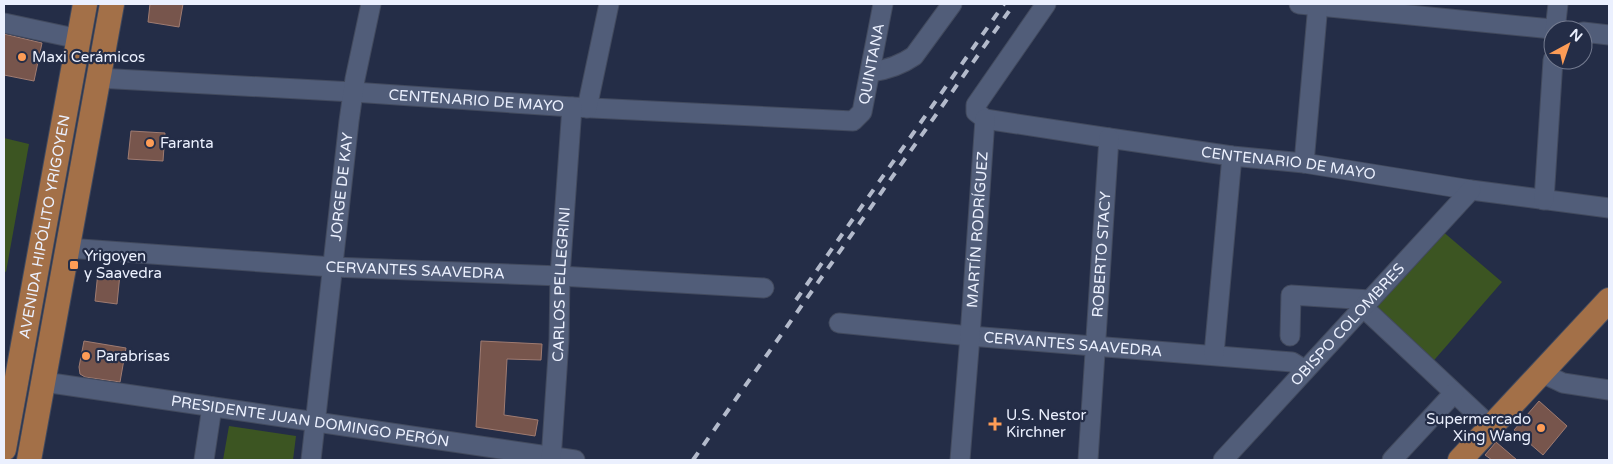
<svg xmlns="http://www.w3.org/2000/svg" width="1613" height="464" font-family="'Varela Round',sans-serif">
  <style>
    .green { fill: #3c5522 }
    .building { fill: #77554c; stroke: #9f7b71 }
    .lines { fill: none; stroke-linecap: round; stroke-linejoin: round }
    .minor-casing { stroke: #424a5e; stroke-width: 21 }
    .major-casing { stroke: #424a5e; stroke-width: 26 }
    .minor { stroke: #515d79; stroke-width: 19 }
    .major { stroke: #a37048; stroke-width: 24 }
    .rail { stroke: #b3bacb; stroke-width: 4; stroke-dasharray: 9 9; stroke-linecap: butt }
    .poi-dot { fill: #fd9c56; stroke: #242d47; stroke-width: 2 }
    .labels { text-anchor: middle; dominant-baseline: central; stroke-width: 4.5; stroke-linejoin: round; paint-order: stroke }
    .poi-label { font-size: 15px; fill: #ebf0fe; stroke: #242d47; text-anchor: start }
    .street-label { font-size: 15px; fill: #ebf0fe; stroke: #242d47 }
  </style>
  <rect width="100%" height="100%" fill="#242d47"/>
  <!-- green -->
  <path class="green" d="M4,138L29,144L6,272L4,271Z
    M1441,230L1502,282L1429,366L1371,306Z
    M229,426L296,436L293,460H223Z"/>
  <!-- building -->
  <path class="building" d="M150,4H183L179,27L148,22Z
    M4,34L42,43L34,81L4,75Z
    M131,131L165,133L163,161L128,159Z
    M98,272L120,274L117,304L95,301Z
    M84,341L126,348L120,382L85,377L80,374L79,367Z
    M481,341L542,344L541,360L507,359L504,415L538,420L535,436L476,427Z
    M1539,401L1567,426L1543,455L1514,430Z
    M1496,442L1517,460H1492L1485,455Z"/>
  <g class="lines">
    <!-- minor casing -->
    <g class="minor-casing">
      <g id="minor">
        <path id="s1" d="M1046,4L976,105V112L985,119L1109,138L1232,156L1304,163L1471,190L1609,208"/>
        <path d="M1299,4L1562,30"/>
        <path d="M4,23L79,39"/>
        <path d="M1555,30L1558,4"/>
        <path d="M1583,32L1609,35"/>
        <path d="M871,72C886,70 901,65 914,56L952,4"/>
        <path id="s2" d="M98,78L353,92L572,107L853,121L862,112L883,4"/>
        <path d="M587,108L609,4"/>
        <path d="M1304,163L1318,4"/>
        <path d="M1544,200L1553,60"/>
        <path id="s3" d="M67,248L333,267L560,276L764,288"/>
        <path d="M1364,308L1491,427"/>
        <path id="s4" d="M839,323L970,336L1292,362L1305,370"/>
        <path d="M1290,336L1291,295L1370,300"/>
        <path d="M1214,354L1232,156"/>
        <path d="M1542,373L1563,383L1609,390"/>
        <path id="s5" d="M44,382L575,460"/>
        <path d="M204,460L212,407"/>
        <path id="s6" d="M311,460L349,121L355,79L371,4"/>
        <path id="s7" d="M551,460L559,340L560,276L572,107"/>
        <path id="s8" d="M960,460L970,336L985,119"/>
        <path id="s9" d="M1088,460L1109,138"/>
        <path id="s10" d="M1223,460L1471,190"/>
        <path d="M1392,460L1454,393"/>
      </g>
    </g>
    <!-- major casing -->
    <g class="major-casing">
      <g id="major">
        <path id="s11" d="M4,449L85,4"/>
        <path d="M29,460L112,4"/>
        <path d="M1460,460L1609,300"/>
      </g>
    </g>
    <!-- minor -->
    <use href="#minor" class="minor"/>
    <!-- major -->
    <use href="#major" class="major"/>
    <!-- rail -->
    <path class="rail" d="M796,300L1004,4
      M693,460L1014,4"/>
  </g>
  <!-- markers -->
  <g class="poi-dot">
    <circle cx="22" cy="57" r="5"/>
    <circle cx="150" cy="143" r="5"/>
    <rect x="69" y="260" width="10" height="10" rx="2.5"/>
    <circle cx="86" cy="356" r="5"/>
    <path d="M992.5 416.5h5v5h5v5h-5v5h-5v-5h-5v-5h5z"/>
    <circle cx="1541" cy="428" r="5"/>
  </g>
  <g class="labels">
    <!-- poi labels -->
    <g class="poi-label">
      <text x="32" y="57">Maxi Cerámicos</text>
      <text x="160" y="143">Faranta</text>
      <text x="84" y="256">Yrigoyen<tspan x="84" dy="17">y Saavedra</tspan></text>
      <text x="96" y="356">Parabrisas</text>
      <text x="1006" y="415">U.S. Nestor<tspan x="1006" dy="17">Kirchner</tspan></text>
      <text x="1531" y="419" text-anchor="end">Supermercado<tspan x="1531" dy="17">Xing Wang</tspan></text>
    </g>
    <!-- street labels -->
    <g class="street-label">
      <text stroke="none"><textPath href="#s2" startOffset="818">QUINTANA</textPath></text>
      <text stroke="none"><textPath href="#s2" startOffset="379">CENTENARIO DE MAYO</textPath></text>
      <text stroke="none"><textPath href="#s1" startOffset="448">CENTENARIO DE MAYO</textPath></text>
      <text stroke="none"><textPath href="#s6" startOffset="275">JORGE DE KAY</textPath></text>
      <text stroke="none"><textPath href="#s11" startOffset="226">AVENIDA HIPÓLITO YRIGOYEN</textPath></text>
      <text stroke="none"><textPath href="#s8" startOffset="231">MARTÍN RODRÍGUEZ</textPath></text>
      <text stroke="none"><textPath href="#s9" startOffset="206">ROBERTO STACY</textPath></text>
      <text stroke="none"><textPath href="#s3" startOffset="349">CERVANTES SAAVEDRA</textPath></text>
      <text stroke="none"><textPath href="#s7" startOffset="176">CARLOS PELLEGRINI</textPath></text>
      <text stroke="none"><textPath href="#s10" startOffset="184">OBISPO COLOMBRES</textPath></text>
      <text stroke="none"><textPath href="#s4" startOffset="235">CERVANTES SAAVEDRA</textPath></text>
      <text stroke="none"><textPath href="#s5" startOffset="269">PRESIDENTE JUAN DOMINGO PERÓN</textPath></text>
    </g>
  </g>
  <!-- border -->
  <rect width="1613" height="464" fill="none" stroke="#ebf0fe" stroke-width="10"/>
  <!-- north arrow -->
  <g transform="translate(1568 45) rotate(40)"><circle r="24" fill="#242d47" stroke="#747b90"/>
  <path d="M0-4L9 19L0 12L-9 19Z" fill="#fd9c56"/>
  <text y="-8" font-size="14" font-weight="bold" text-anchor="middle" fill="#ebf0fe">N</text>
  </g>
</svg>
